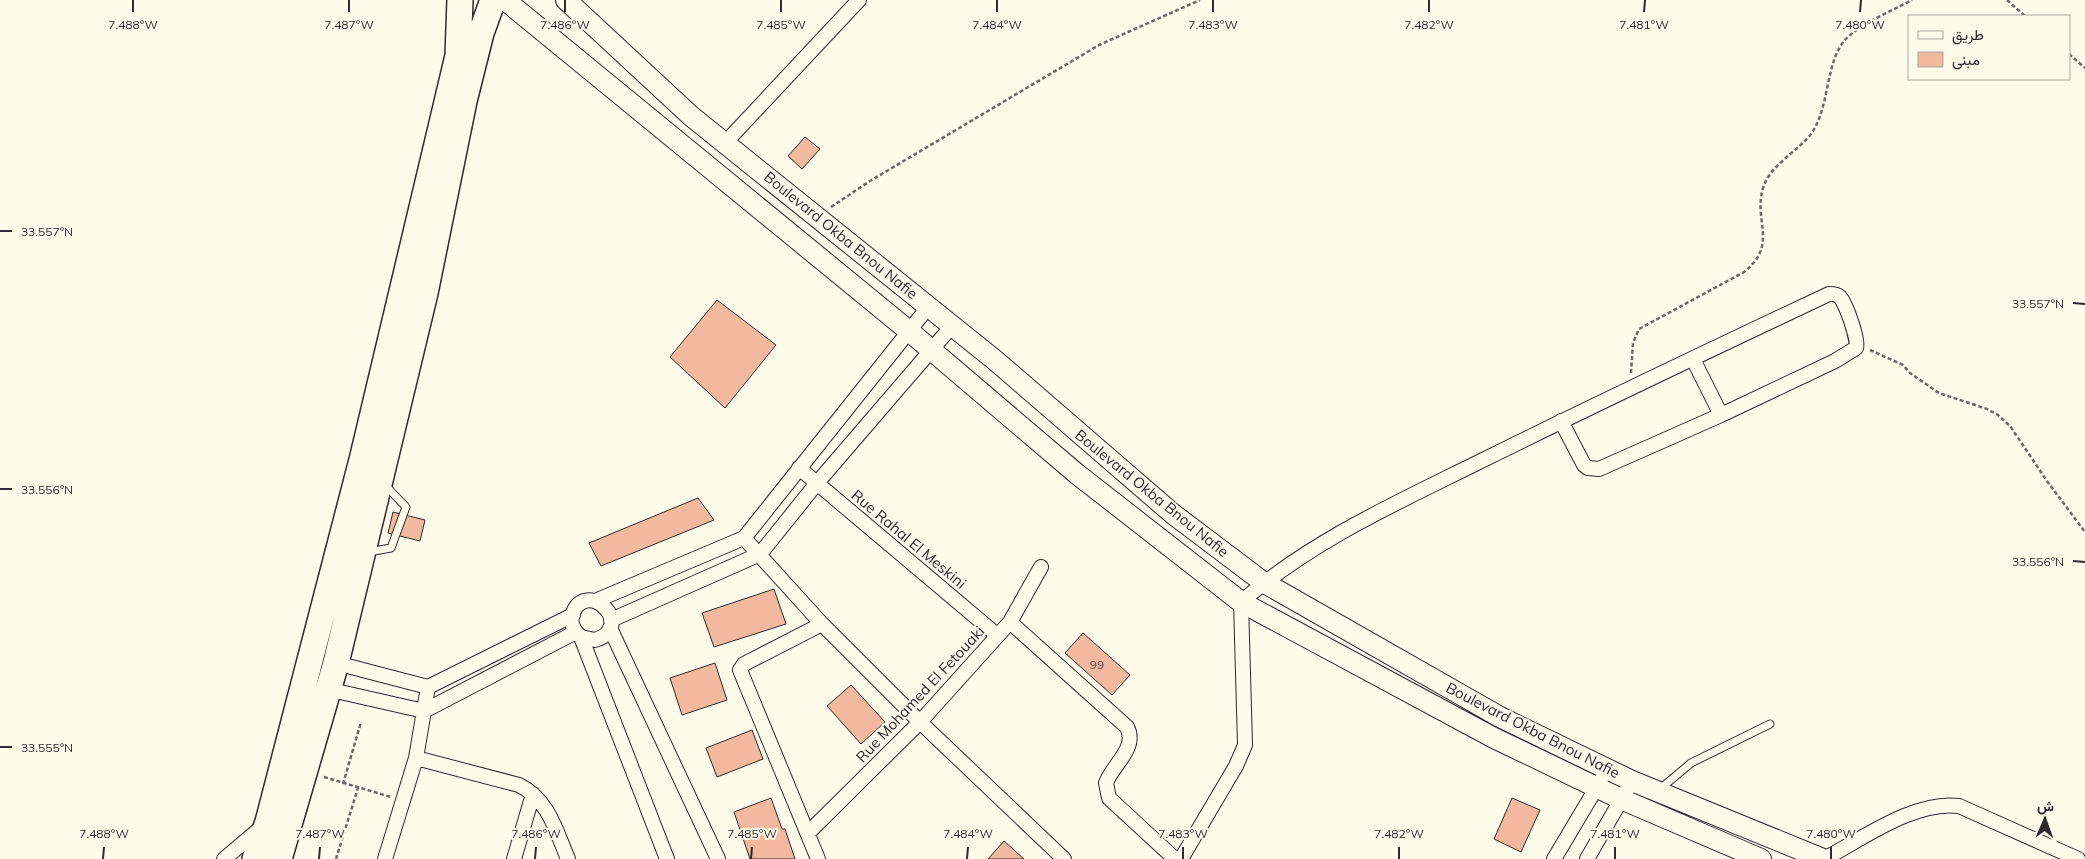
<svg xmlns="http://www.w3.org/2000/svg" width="2085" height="859" font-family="Mulish,Vazirmatn,sans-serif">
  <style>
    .building { fill: #f2b8a0; stroke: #2b2b2b }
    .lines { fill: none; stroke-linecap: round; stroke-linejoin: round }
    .lane-casing { stroke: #2b2b2b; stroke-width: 9 }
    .street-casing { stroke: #2b2b2b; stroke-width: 16 }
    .secondary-casing { stroke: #2b2b2b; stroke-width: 22 }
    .highway-casing { stroke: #2b2b2b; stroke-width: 28 }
    .path { stroke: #6a6964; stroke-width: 2.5; stroke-dasharray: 4 2.5; stroke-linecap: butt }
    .lane { stroke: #fdfbea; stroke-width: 7 }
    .street { stroke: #fdfbea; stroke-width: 14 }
    .secondary { stroke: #fdfbea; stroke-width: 20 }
    .highway { stroke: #fdfbea; stroke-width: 25 }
    .ticks { fill: none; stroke: #2b2b2b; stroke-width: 2 }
    .labels { text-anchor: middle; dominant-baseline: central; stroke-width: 4; stroke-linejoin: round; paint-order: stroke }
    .number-label { font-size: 12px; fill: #5d4e48 }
    .street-label { font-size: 15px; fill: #2b2b2b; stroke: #fdfbea }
    .ticks-label { font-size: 12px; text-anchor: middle; fill: #2b2b2b; stroke: #fdfbea; stroke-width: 4; stroke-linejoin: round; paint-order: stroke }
  </style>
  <rect width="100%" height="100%" fill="#fdfbea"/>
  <!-- building -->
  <path class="building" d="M805,137L820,149L802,169L788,156Z
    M717,300L776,345L725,408L670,357Z
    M698,498L714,520L601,566L589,543Z
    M393,512L425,520L420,541L388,533Z
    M774,589L786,624L714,647L702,613Z
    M1083,633L1130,675L1112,695L1065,653Z
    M715,663L727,700L682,715L670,678Z
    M851,685L885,722L861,744L827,706Z
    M752,730L763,759L717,777L706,748Z
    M771,798L782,829H785L795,859H750L734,812Z
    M1512,798L1540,810L1521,852L1494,839Z
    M1004,841L1024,859H988Z"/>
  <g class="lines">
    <!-- lane casing -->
    <g class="lane-casing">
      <path id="lane" d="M368,552L391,548L406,507L384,484
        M1660,789L1691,763L1770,724"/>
    </g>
    <!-- street casing -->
    <g class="street-casing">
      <path id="street" d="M725,143L859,0
        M1693,359L1721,415
        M799,468L997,635
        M744,538L822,624L920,722L1064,859
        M595,601L744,538L929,306
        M611,620L760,554L817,483L952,326
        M1010,622L1127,727C1138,748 1113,764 1106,783L1109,798L1175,859
        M610,628L718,859
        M581,637L595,640C639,626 584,575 572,616C570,624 575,632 581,637L667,859
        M336,663L428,687L573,615
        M327,689L424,711L576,632
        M416,758L519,785C549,800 556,831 568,859
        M808,833L920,722L1010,622L1041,567
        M224,859L262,827
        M385,859L416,758L428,687
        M514,859L533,794
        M818,859L740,670L744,664L822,624
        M1181,859L1236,766L1245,745L1241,602C1310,542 1394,504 1475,464C1592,406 1710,350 1829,294C1833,294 1837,294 1840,297C1846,304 1859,340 1856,348L1835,361L1721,415L1599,469L1588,468L1584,465L1561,421
        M1554,859L1601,780
        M1587,859L1632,781
        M1824,859C1862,839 1915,800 1959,806L2078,859"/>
    </g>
    <!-- secondary casing -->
    <g class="secondary-casing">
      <path id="secondary" d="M505,0L909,331L1077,474L1241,602L1494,738L1621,799L1761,859
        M566,0L691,116L996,361L1173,514L1263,582L1500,717L1632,781L1823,859"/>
    </g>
    <!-- highway casing -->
    <g class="highway-casing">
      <path id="highway" d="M255,859L268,822L362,460L458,56L460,0
        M279,859L336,663L425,293L464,101L481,33L493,0"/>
    </g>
    <!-- path -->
    <path class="path" d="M2007,0L2025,16
      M2069,54L2085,68
      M831,207L870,181L1099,45L1200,0
      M1870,350L1903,365L1910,373L1939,393L1987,409L1998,415L2010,426L2047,481L2085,532
      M1631,373L1633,343L1639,329L1744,272C1779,244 1753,221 1763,188C1770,165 1797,152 1811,134C1830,107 1825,65 1844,41C1859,24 1892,11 1912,0
      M324,777L391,797
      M343,784L361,722
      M336,859L358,788"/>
    <!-- lane -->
    <use href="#lane" class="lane"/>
    <!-- street -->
    <use href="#street" class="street"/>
    <!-- secondary -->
    <use href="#secondary" class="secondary"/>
    <!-- highway -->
    <use href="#highway" class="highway"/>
  </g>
  <!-- ticks -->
  <path class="ticks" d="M133,12V0M349,12V0M565,12V0M781,12V0M997,12V0M1213,12V0M1429,12V0M1644,12L1645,0M1860,12L1861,0M0,231H12M2073,303L2085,304M0,489H12M2073,561L2085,562M0,747H12M103,859L104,847M319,859L320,847M535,859L536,847M751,859L752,847M967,859L968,847M1183,859V847M1399,859V847M1615,859V847M1831,859V847"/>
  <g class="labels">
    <!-- number labels -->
    <g class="number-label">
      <text x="1097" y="664">99</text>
    </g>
    <!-- street labels -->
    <g class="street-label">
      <text transform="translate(841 235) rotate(39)">Boulevard Okba Bnou Nafie</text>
      <text transform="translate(1152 493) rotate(39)">Boulevard Okba Bnou Nafie</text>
      <text transform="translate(909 539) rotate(40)">Rue Rahal El Meskini</text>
      <text transform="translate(920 694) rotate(-47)">Rue Mohamed El Fetouaki</text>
      <text transform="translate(1533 730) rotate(27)">Boulevard Okba Bnou Nafie</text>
    </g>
  </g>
  <g class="ticks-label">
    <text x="133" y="29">7.488°W</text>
    <text x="349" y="29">7.487°W</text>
    <text x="565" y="29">7.486°W</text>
    <text x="781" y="29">7.485°W</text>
    <text x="997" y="29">7.484°W</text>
    <text x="1213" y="29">7.483°W</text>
    <text x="1429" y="29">7.482°W</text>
    <text x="1644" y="29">7.481°W</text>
    <text x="1860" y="29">7.480°W</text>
    <text x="47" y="236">33.557°N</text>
    <text x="2038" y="308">33.557°N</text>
    <text x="47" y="494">33.556°N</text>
    <text x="2038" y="566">33.556°N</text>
    <text x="47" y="752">33.555°N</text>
    <text x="104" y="838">7.488°W</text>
    <text x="320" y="838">7.487°W</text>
    <text x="536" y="838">7.486°W</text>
    <text x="752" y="838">7.485°W</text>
    <text x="968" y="838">7.484°W</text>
    <text x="1183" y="838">7.483°W</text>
    <text x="1399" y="838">7.482°W</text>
    <text x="1615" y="838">7.481°W</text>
    <text x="1831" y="838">7.480°W</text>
  </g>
  <!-- legend -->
  <rect x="1908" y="15" width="162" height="65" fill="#fdfbea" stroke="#a9a89e"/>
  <rect x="1918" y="31" width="25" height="8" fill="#fdfbea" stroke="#a9a89e"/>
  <text x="1952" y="40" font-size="15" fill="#2b2b2b">طريق</text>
  <rect x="1918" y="52" width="25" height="15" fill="#f2b8a0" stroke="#a9a89e"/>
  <text x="1952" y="65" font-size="15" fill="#2b2b2b">مبنى</text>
  <!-- north arrow -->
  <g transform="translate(2045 819) rotate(2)" stroke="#fdfbea" stroke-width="4" paint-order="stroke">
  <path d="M0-4L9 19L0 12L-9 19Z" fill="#2b2b2b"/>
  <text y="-8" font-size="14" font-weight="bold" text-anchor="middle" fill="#2b2b2b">ش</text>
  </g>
</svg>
